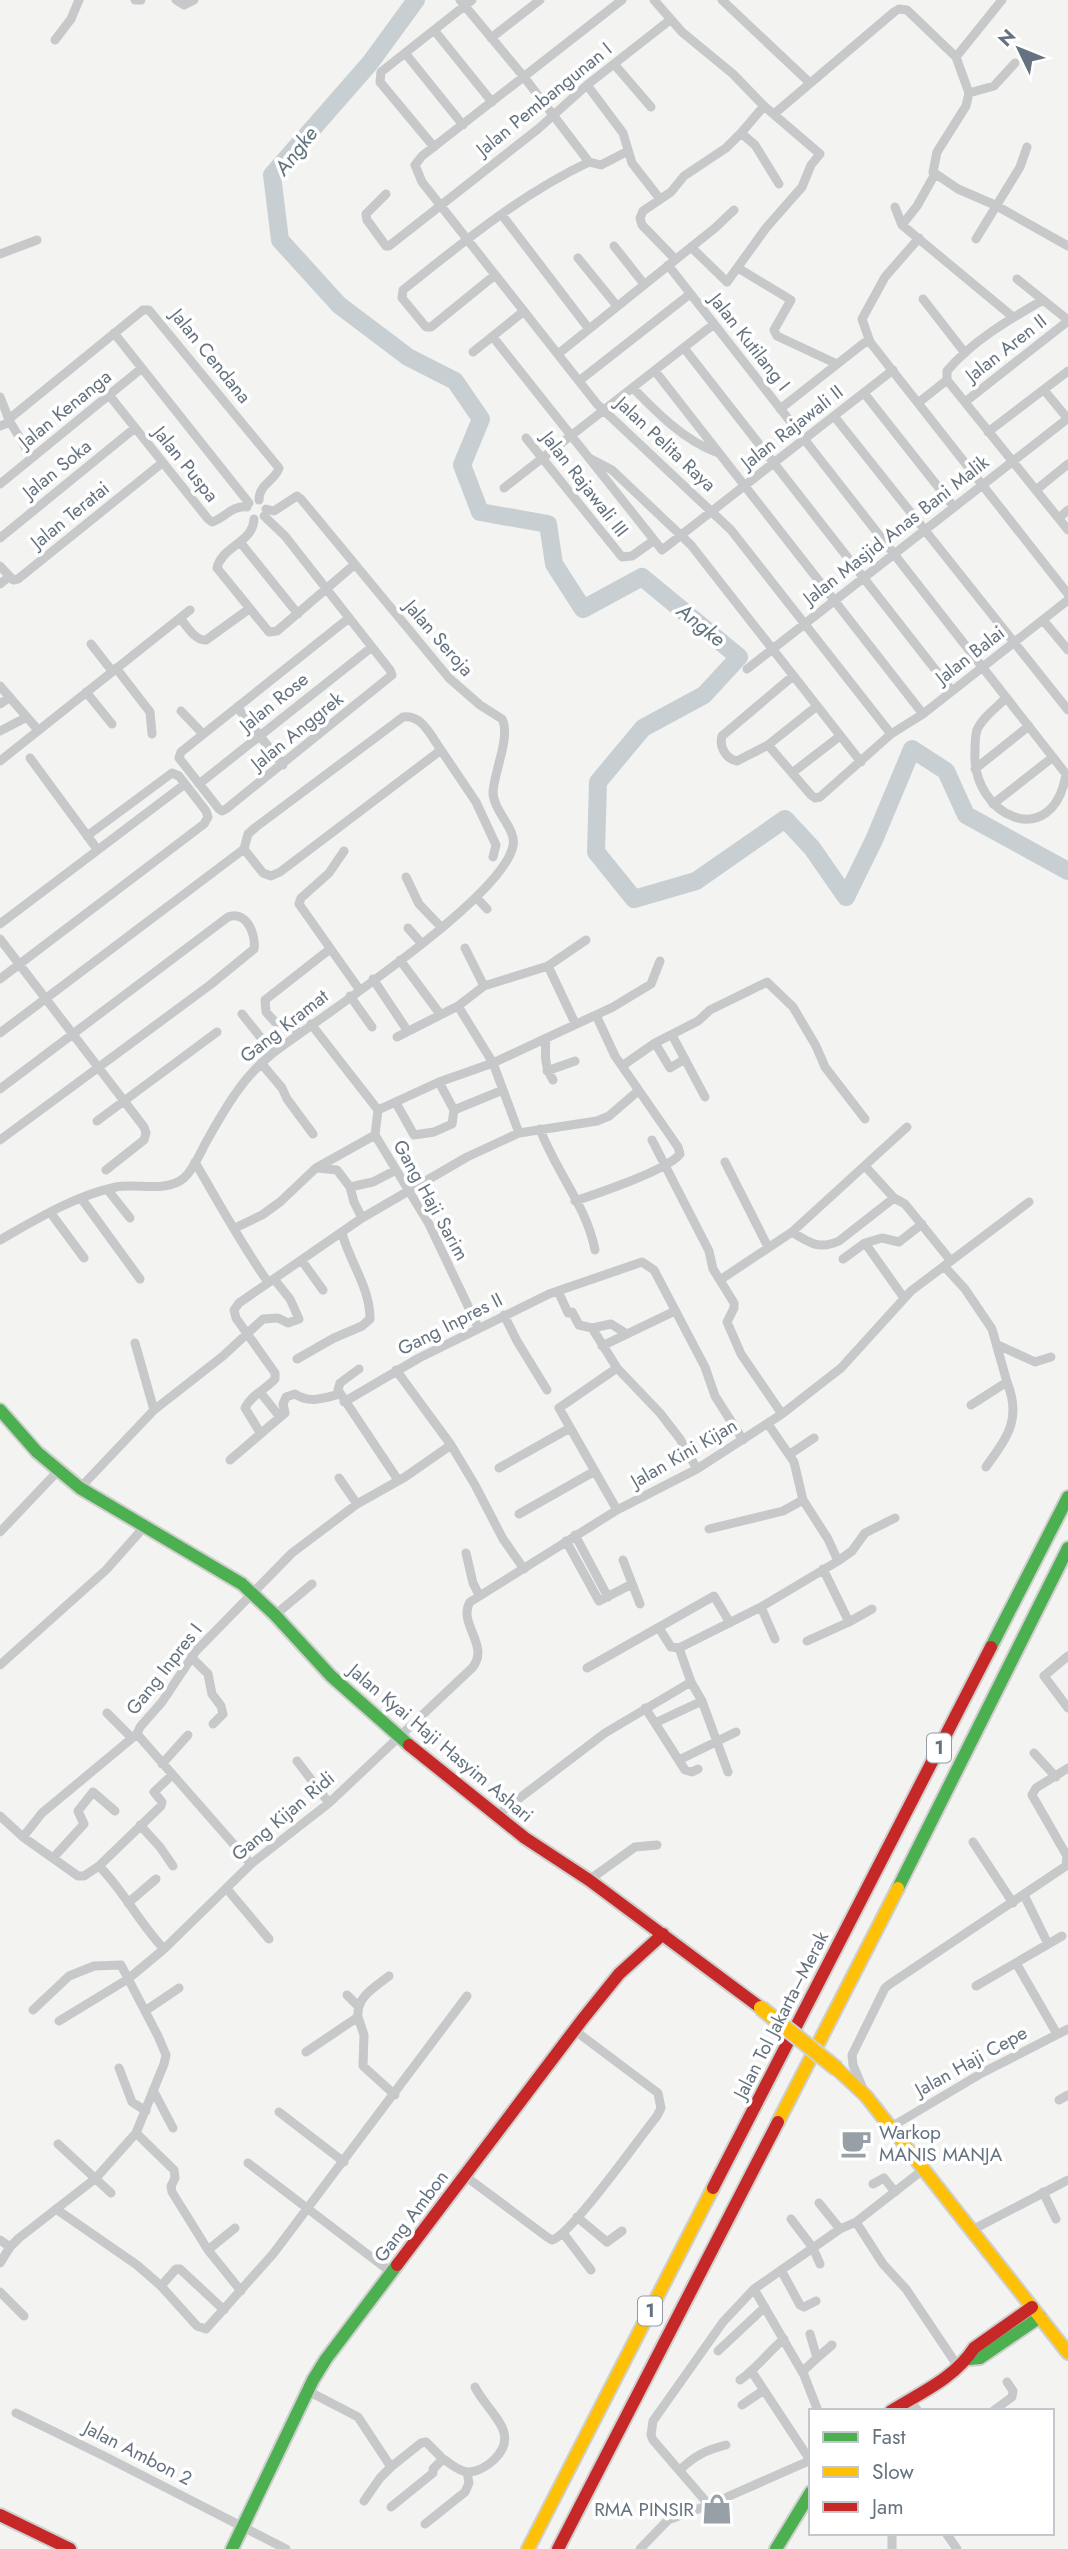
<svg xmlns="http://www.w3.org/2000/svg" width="1068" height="2549" font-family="Jost,sans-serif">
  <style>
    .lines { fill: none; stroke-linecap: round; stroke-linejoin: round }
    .river { stroke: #c8cfd2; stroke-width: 18 }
    .fast-casing { stroke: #cfcfcf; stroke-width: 16 }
    .slow-casing { stroke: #cfcfcf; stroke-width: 16 }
    .jam-casing { stroke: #cfcfcf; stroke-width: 16 }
    .street { stroke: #c7c8c9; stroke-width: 9 }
    .fast { stroke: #4caf50; stroke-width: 12 }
    .slow { stroke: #ffc107; stroke-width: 12 }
    .jam { stroke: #c62828; stroke-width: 12 }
    .slow-bridge-casing { stroke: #d0d0d1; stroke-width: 18; stroke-linecap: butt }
    .slow-bridge { stroke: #ffc107; stroke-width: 14 }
    .labels { text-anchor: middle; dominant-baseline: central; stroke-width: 7; stroke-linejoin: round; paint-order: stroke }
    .shield { fill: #fff; stroke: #939ca5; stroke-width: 2 }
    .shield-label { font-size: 18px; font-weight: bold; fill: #65727f }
    .street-label { font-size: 19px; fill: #65727f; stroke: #fff }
    .poi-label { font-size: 19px; fill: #65727f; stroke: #fff; text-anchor: start }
    .water-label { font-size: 21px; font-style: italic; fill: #61737c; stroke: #fff }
  </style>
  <rect width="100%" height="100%" fill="#f3f3f1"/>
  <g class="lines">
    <!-- river -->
    <path class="river" d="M416,0L370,63L272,175L280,240L339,305L408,357L455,381L481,419L462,465L480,512L548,524L554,564L583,609L642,577L739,657L704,695L643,728L598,782L596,852L634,899L696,881L785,819L812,848L846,897L874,840L912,749L946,771L966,815L1068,871"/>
    <!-- fast casing -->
    <g class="fast-casing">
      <path id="fast" d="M0,1410L37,1452L80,1488L242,1584L275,1615L331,1676L409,1745
        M991,1647L1068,1497
        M898,1888L1068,1548
        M969,2359L980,2358L1040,2317
        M232,2549L313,2380L326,2359L397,2265
        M776,2549L811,2492"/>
    </g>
    <!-- slow casing -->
    <g class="slow-casing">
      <path id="slow" d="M837,2069L866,2096L1068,2353
        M778,2122L898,1888
        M528,2549L713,2188"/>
    </g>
    <!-- jam casing -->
    <g class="jam-casing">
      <path id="jam" d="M409,1745L525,1838L589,1880L761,2008
        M713,2188L991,1647
        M397,2265L582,2020L619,1974L663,1934
        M891,2411C920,2393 955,2378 974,2348L1032,2307
        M0,2515L70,2549
        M558,2549L778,2122"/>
    </g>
    <!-- street -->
    <path class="street" d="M135,0H141
      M176,0L184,5L194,0
      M460,0L524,77L589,162L601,165L628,151
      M622,0L422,156L415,165L422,182L597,404L731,530L891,734
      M654,0L682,32L733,74L764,106L820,154L811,165L802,187L766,228L727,282L691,247
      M722,0L809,82
      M434,30L492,102
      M491,38L540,0
      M55,40L71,19L79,0
      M405,53L463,125
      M956,57L1002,0
      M614,64L651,107
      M587,85L623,133L632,163L660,199
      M969,93L994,86L1015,63
      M774,114L894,12L899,9L907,10L956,57L969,93L966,106L937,152L933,172L958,189L995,205L1068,246
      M741,133L764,106
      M434,147L380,82L381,72L472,0
      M386,194L366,214L367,220L386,246H389L538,129L587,85L670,20
      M895,207L902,225L1013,317
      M502,215L589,329
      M902,225L917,206L935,174
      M976,239L1020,167L1027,147
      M614,246L644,284
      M0,254L37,240
      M578,258L617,306
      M675,259L642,225L640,218L643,211L671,192L684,176L726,148L741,133L755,145L779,184
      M668,265L1066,774
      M738,268L791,300L774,330L777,336L837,364
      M495,275L431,327H426L402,298L403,290C462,243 521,194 589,162
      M1017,279L1068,320
      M923,299L965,353
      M114,333L249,503
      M493,337L662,550L893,370
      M870,342L862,319L885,277L919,238
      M684,348L952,691
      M473,352L524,311
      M558,354L715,228L734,210
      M655,371L923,714
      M947,380L1068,530
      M947,380V371C972,341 1010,319 1043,300
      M579,381L690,294
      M633,388C656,412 685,441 716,452
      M1044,390L1068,419
      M864,393L954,507
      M109,395L208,519L212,522C225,518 232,505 247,507
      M0,397L10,422L32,458
      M965,402L1068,321
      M918,403L947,380
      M780,409L864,343L870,342L1068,594
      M834,416L1068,710
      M9,419L143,310H149L279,468C275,481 259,484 259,500
      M0,426L10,422
      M988,432L1068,371
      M526,438L622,557L632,556L653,541
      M589,458L612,470L691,545L861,762
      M0,484L142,368
      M504,488L714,324
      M1036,490L1068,464
      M264,516L285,536L390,670L392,675L226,809L222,811L219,809L179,758L181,752L349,618
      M1059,518L1068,510
      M254,519C253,543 222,546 217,568L269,632L277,631L354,565
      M0,538L135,428
      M240,542L298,614
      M0,566L13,580L18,579L162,463
      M0,584L9,577
      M180,618C187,626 195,641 206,640L249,609
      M1043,620L1068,650
      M91,644L112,671
      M116,668L150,712L152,734
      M747,669L1067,419
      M793,676L722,736C719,747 726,759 737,761L768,745L817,706
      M0,686L38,730
      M86,692L112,724
      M1006,698C997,707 982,718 977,730C975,736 975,744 975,751C971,817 1053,853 1066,774
      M0,704L10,697
      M237,707L283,765
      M181,711L203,734
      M0,731L27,717
      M768,745L811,795L815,798L820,797L891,734L923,714L1068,600
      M441,750L476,802L496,845L493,857
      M30,758L97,849
      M0,761L190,610
      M975,769L1029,726
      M792,773L840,736
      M199,784L372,647
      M993,804L1053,757
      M344,851L329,873L301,898L299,904L359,989
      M406,877L419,904L442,928
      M476,897L487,909
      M0,924L185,784
      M408,928L422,944
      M0,939L144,1127L146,1133L144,1140L106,1170
      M465,948L484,986
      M400,960L440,1014
      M548,966L575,1023
      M0,979L204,824L208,817L206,811L179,776L172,773L87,836
      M373,979L407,1030
      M350,996L372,1027
      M458,1006L493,1063L519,1133
      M242,1014L273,1053
      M311,1024L378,1110L375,1135L429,1224L478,1327
      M0,1033L244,849L248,834L256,827L403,717C422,714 431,736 441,750L280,872L271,876L263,873L244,849
      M299,1033L288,1022H275L266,1012L265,1000L330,949
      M672,1035L705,1097
      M397,1037L458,1006L484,986L548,966L586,940
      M546,1038C545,1055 544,1066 553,1080
      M655,1043L670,1068L685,1059
      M261,1063L282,1088L287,1099L313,1134
      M622,1066L655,1043L698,1021L710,1010L767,982L793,1007L816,1046L825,1067L865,1119
      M547,1071L575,1061
      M0,1089L228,917C247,910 256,935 254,949L210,985L0,1140
      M396,1103L414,1135L434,1132L452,1124L454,1110L439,1082
      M378,1110L439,1082L493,1063L613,1007L651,984L660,961
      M454,1110L503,1090
      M97,1121L217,1032
      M540,1129C555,1170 587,1207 595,1250
      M652,1140L709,1251L713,1269L734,1303V1308L727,1322L741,1354L782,1414
      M195,1162C218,1202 241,1244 268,1282
      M725,1162L768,1247
      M865,1166L894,1198L905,1204L951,1261
      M317,1168L337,1170L350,1187L354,1202L362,1218
      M350,1187L373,1182L396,1170
      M107,1189L130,1218
      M81,1198L140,1279
      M575,1201C596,1194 668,1170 680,1154L678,1147L615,1056L596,1015
      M50,1212L84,1258
      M235,1228L262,1215L280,1202L316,1168L375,1135
      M792,1232C810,1243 819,1250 839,1241L894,1198
      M0,1240C37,1219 74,1196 116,1187C137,1183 166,1193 184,1178C195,1168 201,1150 209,1137C227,1105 244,1076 273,1053C322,1016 502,899 513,846C517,829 493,811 493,792C494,772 511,736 502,719L480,705L449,678L301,499L297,496L274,511L266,509
      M865,1243L904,1298
      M843,1259L865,1243L882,1238L899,1242L922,1224
      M302,1261L323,1290
      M944,1266L965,1289L992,1329L1007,1382L971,1405
      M720,1280L792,1232L907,1127
      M558,1291L568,1313L572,1312L579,1325L592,1328L611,1324L627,1334
      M504,1315L517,1341L547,1390
      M592,1328L617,1368L660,1413L680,1439L697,1469
      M135,1343L154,1410
      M998,1345L1035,1362L1051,1357
      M602,1346L675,1311
      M297,1359L334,1338L362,1326L370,1319C370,1287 350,1263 342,1233
      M617,1368L559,1408L617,1510
      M359,1369L340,1383L338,1390L398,1480
      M396,1370L451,1445L475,1485L503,1539L524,1569
      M260,1392L280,1417
      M344,1402L419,1358L549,1294L642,1262L654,1270L705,1367L715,1396L743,1440
      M768,1424L794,1462L803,1500L828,1539L838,1561
      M261,1434L245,1408C251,1395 265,1390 275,1379V1373L236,1318L234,1310L239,1303L362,1218L467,1157L519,1133L597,1121L609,1116L638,1091
      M790,1454L814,1438
      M230,1460L285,1413L283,1404L286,1397L295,1394C310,1404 324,1398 340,1394
      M986,1467C1007,1437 1022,1420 1007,1382
      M499,1468L570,1428
      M339,1478L357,1504
      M80,1488L154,1410L223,1356L263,1319L278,1318L288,1323L299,1319L290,1299L274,1279
      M519,1514L595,1471
      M709,1529L783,1511L803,1500
      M0,1532L57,1472
      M575,1535L608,1597
      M566,1541L599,1601L632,1584
      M466,1553L473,1583L479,1595
      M623,1560L640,1604
      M761,1607L775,1639
      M275,1615L312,1584
      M849,1622L872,1609
      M659,1628L671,1647L679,1648
      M807,1641L849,1622L823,1569
      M1068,1656L1044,1676L1068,1708
      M191,1657L208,1674L212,1694L221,1706L223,1714L213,1724
      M0,1665L106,1570L145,1526
      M587,1668L714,1596L730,1623
      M691,1682L702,1701L728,1772
      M645,1708L655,1723L702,1701
      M107,1713L132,1738
      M655,1723L685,1770L692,1772L698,1769
      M137,1734L251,1864
      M1034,1753L1056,1777
      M679,1760L736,1732
      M297,1761L329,1803
      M162,1764L188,1735
      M0,1816L23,1837L78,1876H84L99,1866L161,1806L162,1802L154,1792L172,1775
      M496,1816L605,1733L691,1682L679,1648L761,1607L838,1561L852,1551L865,1533L895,1518
      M140,1825L160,1847L173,1866
      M23,1837L42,1813L137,1734L140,1727L162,1702L196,1651L292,1553L357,1504L405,1477L451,1445
      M973,1842L1013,1903
      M53,1858L84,1824L78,1811L93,1792L115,1811
      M99,1866C124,1891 139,1923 164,1949
      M589,1880L635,1847L657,1845
      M227,1889L269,1939
      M1024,1895L1048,1944
      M128,1903L156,1879
      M1016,1963L1057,2034
      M976,1986L1062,1936
      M347,1995L358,2006
      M145,2011L179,1988
      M358,2017L364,2035L363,2066L395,2095
      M59,2021L128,1979L164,1949L251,1864L329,1803L472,1668C491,1646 457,1623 470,1602L617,1510L697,1469L782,1414L841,1368L911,1291L1029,1202
      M306,2052L358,2017C356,1997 375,1987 389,1976
      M119,2068L132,2102L146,2111
      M863,2089L853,2065L852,2055L885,1988L890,1984L1066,1866L1067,1856L1032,1795L1036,1788L1068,1768
      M153,2090L173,2128
      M1059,2100L1068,2095
      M279,2112L344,2162
      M891,2127L982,2073L1068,2029
      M136,2133L174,2170L175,2178L171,2186L172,2192L208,2250L241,2291
      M58,2144L111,2193
      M248,2163L392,2273
      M465,2176L547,2237L552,2240C571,2235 640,2137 657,2116L661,2108L658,2093L574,2030
      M873,2184L884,2178L895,2192
      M1043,2192L1056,2219
      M819,2203L840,2229
      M56,2209L137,2265L161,2286L197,2326L206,2329L273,2254L467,1996
      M577,2217L607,2242L622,2231
      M791,2219L813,2248L820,2264
      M856,2222L883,2264L906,2289L959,2368
      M972,2230L1068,2180
      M563,2233L591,2270
      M0,2240L10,2247
      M208,2250L235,2228
      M0,2263L10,2247L19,2238L96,2178L136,2133L164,2064L166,2055L158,2036L121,1965L94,1966L69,1976L33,2010
      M781,2270L800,2305L804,2307L816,2301
      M161,2286L176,2269H180L224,2310
      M754,2289L804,2375L818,2411
      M0,2292L24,2316
      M718,2351L765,2307
      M817,2358L832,2345
      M752,2372L810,2460
      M802,2372L817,2358L810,2334
      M740,2380C757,2368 768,2352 784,2339
      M308,2391L358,2417L391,2467L421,2443L426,2442L443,2459
      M908,2399L918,2411
      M742,2405L764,2390
      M993,2411L1012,2397L1013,2391L1007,2382
      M16,2413L104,2456L286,2549
      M680,2470C694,2456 706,2450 726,2445
      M364,2501L380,2478L391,2467
      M709,2505L653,2440L651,2435L653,2421L723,2322L754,2289L840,2229L856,2222L924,2169
      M391,2507L433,2473V2469L443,2459C450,2463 458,2471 467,2472C485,2472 509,2452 504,2433C501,2419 482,2402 475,2387
      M425,2524L465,2492L469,2483L467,2472
      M892,2533V2549
      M946,2533L957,2549
      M640,2549L668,2520L709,2505L811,2460"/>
    <!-- fast -->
    <use href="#fast" class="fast"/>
    <!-- slow -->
    <use href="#slow" class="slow"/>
    <!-- jam -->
    <use href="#jam" class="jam"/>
    <!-- slow-bridge casing -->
    <g class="slow-bridge-casing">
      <path id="slow-bridge" d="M761,2008L837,2069"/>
    </g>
    <!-- slow-bridge -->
    <use href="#slow-bridge" class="slow-bridge"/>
  </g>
  <!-- icons -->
  <defs>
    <g id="cafe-bare" transform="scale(2.415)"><path d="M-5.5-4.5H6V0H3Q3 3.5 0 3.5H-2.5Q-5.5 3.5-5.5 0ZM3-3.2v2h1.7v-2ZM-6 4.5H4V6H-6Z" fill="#979fa7" stroke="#fff" stroke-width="2.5" paint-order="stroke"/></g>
    <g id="shop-bare" transform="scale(2.415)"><path d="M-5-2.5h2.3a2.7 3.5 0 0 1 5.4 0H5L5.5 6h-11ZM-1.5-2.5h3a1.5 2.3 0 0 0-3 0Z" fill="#979fa7" stroke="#fff" stroke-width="2.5" paint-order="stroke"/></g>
  </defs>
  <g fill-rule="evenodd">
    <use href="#cafe-bare" x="856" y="2143"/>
    <use href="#shop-bare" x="717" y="2509"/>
  </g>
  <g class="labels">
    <!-- shield labels -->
    <g class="shield">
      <rect x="927" y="1733.5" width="24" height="29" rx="5"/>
      <rect x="638" y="2296.5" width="24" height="29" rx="5"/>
    </g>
    <g class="shield-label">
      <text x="939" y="1748">1</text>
      <text x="650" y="2311">1</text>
    </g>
    <!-- street labels -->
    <g class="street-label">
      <text transform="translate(544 99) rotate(-39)">Jalan Pembangunan I</text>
      <text transform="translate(750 342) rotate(52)">Jalan Kutilang I</text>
      <text transform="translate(1006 348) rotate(-38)">Jalan Aren II</text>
      <text transform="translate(211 356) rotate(51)">Jalan Cendana</text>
      <text transform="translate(65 409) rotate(-39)">Jalan Kenanga</text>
      <text transform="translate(792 427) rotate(-38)">Jalan Rajawali II</text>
      <text transform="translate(666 444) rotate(43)">Jalan Pelita Raya</text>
      <text transform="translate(186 464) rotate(51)">Jalan Puspa</text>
      <text transform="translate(57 469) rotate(-39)">Jalan Soka</text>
      <text transform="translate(585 484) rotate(52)">Jalan Rajawali III</text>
      <text transform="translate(70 515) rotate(-39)">Jalan Teratai</text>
      <text transform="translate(896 530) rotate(-38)">Jalan Masjid Anas Bani Malik</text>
      <text transform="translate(439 638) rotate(49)">Jalan Seroja</text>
      <text transform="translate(970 655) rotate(-38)">Jalan Balai</text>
      <text transform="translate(274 702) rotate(-39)">Jalan Rose</text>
      <text transform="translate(297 731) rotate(-39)">Jalan Anggrek</text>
      <text transform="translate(284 1026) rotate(-38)">Gang Kramat</text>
      <text transform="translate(431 1200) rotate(61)">Gang Haji Sarim</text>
      <text transform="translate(450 1324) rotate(-27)">Gang Inpres II</text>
      <text transform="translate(684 1453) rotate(-30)">Jalan Kini Kijan</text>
      <text transform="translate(164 1669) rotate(-52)">Gang Inpres I</text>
      <text transform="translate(441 1743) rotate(40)">Jalan Kyai Haji Hasyim Ashari</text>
      <text transform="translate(283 1816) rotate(-40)">Gang Kijan Ridi</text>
      <text transform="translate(781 2015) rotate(-63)">Jalan Tol Jakarta–Merak</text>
      <text transform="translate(971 2061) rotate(-29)">Jalan Haji Cepe</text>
      <text transform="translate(411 2216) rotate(-53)">Gang Ambon</text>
      <text transform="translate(138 2453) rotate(27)">Jalan Ambon 2</text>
    </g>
    <!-- poi labels -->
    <g class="poi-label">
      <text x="879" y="2132">Warkop<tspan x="879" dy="22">MANIS MANJA</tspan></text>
      <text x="694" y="2509" text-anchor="end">RMA PINSIR</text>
    </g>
    <!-- water labels -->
    <g class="water-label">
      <text transform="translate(296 151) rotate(-52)">Angke</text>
      <text transform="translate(701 625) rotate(39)">Angke</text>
    </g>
  </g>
  <!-- legend -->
  <rect x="809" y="2409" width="245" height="126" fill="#ffffff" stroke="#c1c7cc" stroke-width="2"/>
  <rect x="823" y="2432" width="35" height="10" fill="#4caf50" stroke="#c1c7cc" stroke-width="2"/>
  <text x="872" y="2444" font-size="21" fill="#65727f">Fast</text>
  <rect x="823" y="2467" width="35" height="10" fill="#ffc107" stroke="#c1c7cc" stroke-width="2"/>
  <text x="872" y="2479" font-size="21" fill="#65727f">Slow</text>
  <rect x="823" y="2502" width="35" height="10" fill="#c62828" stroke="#c1c7cc" stroke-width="2"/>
  <text x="872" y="2514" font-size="21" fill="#65727f">Jam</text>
  <!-- north arrow -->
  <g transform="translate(1019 49) rotate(313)" stroke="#ffffff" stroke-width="5" paint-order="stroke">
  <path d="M0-5L12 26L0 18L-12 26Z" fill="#65727f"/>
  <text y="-10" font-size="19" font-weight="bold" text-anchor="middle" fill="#65727f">N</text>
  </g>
</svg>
